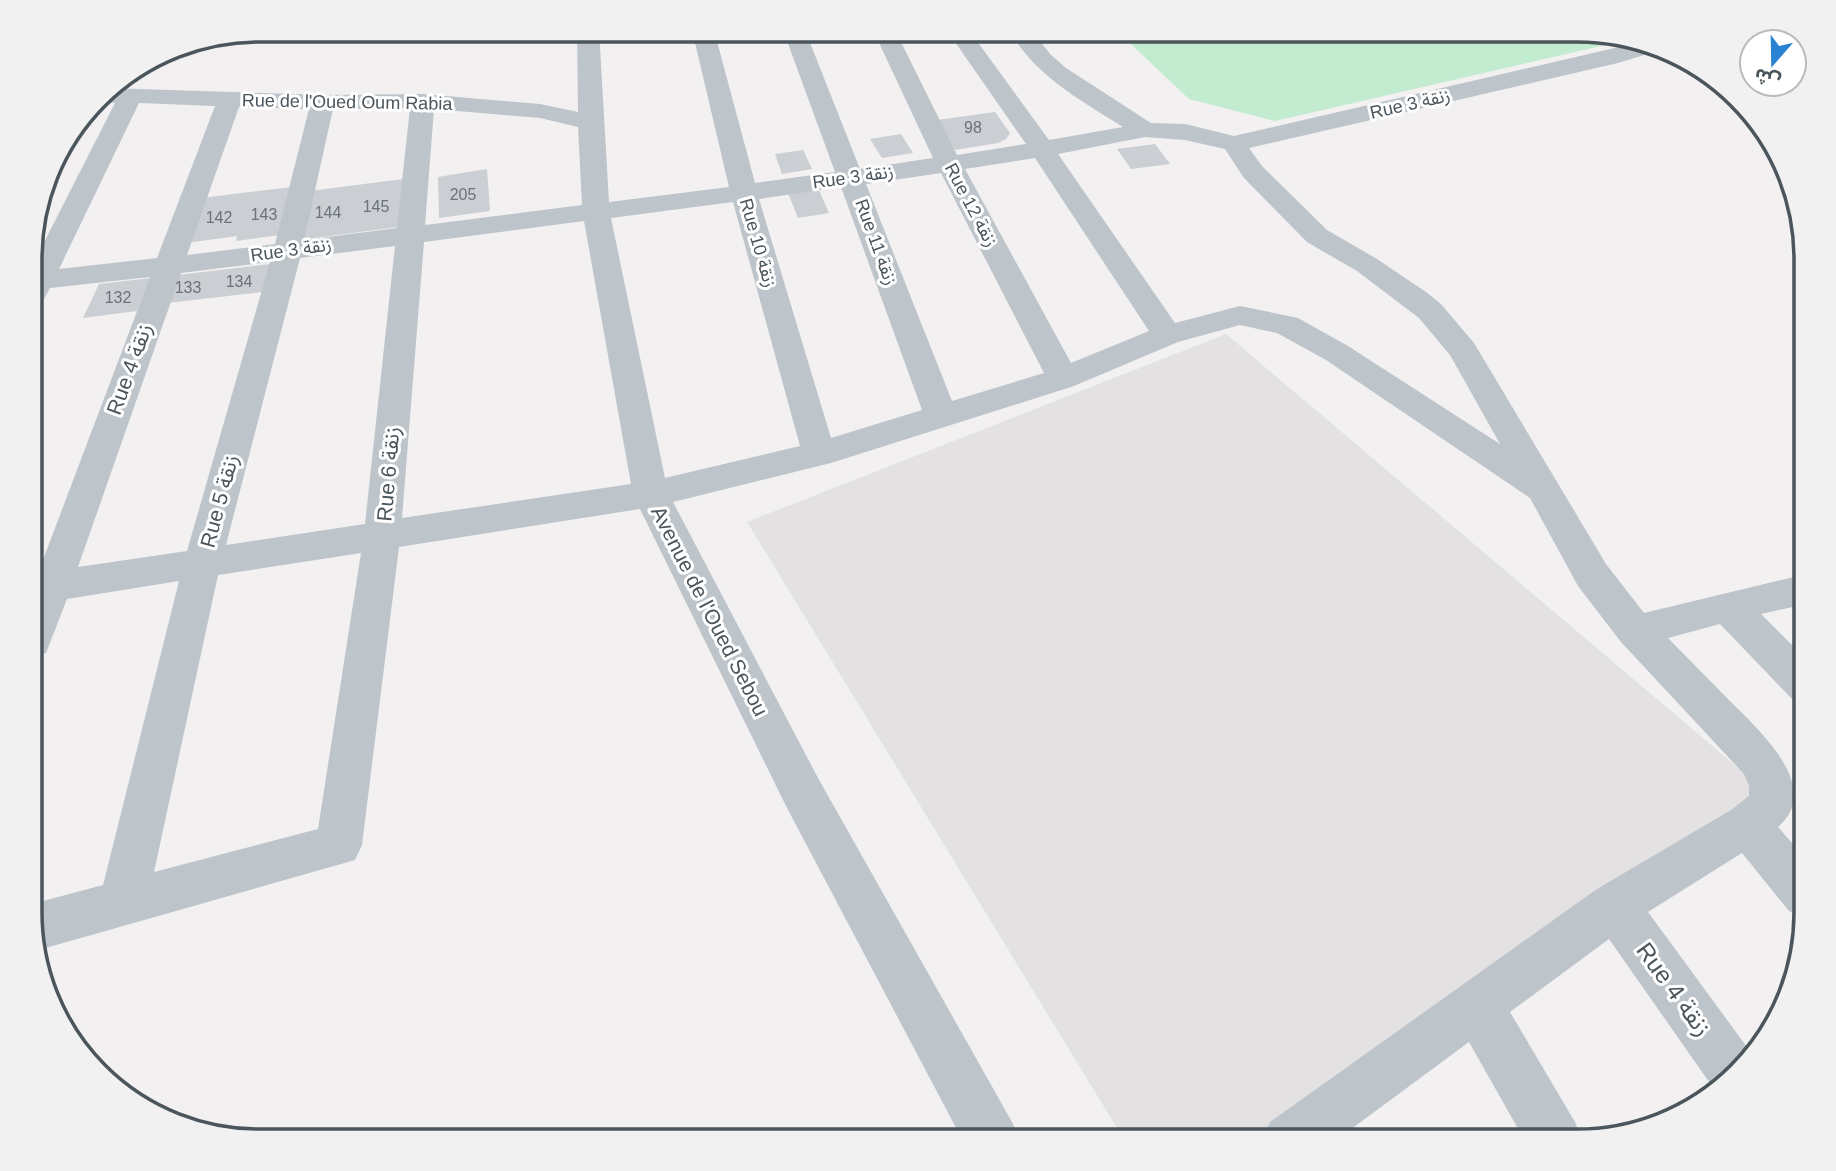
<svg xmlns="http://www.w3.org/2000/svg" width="1836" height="1171" font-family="Helvetica,'Noto Sans Arabic',sans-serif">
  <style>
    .education { fill: #e3e1e1 }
    .green { fill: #c3ebcf }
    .building { fill: #cbced2 }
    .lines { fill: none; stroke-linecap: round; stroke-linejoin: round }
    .street { fill: #bdc5cb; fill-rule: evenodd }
    .labels { text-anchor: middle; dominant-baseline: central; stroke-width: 6; stroke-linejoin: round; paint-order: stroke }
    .far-number-label { font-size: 16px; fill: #6a737a }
    .far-street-label { font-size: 18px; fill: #4a555c; stroke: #fff }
    .street-label { font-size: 21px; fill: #4a555c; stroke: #fff }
    .near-street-label { font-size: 24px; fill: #4a555c; stroke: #fff }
    .rim { fill: none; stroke: #4a555c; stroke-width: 3.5 }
  </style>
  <rect width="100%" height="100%" fill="#f2f0f0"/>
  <!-- education -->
  <path class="education" d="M1226,334L1762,788L1262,1141H1125L747,522Z"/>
  <!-- green -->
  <path class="green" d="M1116,30H1577L1631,39L1275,121L1189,99Z"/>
  <!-- building -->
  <path class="building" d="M995,112L1010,133L1006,139L998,143L955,150L937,120Z
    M901,134L913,153L882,158L870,139Z
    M1155,144L1170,164L1131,169L1117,149Z
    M803,150L812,169L782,174L775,154Z
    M487,169L490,211L439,218L438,177Z
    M403,179L398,227L299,240L310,191Z
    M292,187L280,235L236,241L237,236L186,243L201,198Z
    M818,188L829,213L798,218L788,193Z
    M270,264L262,292L159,304L169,276Z
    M151,278L137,311L83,318L99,284Z"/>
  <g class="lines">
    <!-- street -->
    <path class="street" d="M577,30H599L609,202L729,187L692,30H714L755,183L835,172L783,30H805L860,169L933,158L873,30H895L957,155L1026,144L955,42L958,37H974L1049,140L1123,127C1080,100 1034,75 1009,30H1031L1051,55L1066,68L1151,123L1185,124L1234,136L1645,41L1664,49L1618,63L1249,148L1262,166L1327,230L1377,259L1426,292L1441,304L1474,343L1606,564L1644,613L1806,574V604L1761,614L1806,659V704L1791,698L1720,624L1668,638C1687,657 1706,677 1725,696C1753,725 1826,786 1778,827L1806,859V918L1789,911L1742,853L1648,912L1752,1054L1714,1089L1609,939L1510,1012L1575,1122L1583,1141H1525L1469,1042L1335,1141H1262L1270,1122L1597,889L1731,810L1749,796V786L1744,774L1621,642L1578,586L1530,498L1326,360L1277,333L1240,325L1178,342L1074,386L831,463L673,502L818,778L1012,1122L1021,1141H963L786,806L640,509L399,547L362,845L355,860L35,951L32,941V904L103,885L179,581L67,599L46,653L32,657V574L38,573L150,277L50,288L43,301L32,304V266L115,103L97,101L107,88L323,95L423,94L540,104L578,112ZM139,103L215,106L157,258L59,269ZM239,107L309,109L275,244L187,255ZM410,108L397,228L304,240L333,109ZM434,109L540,118L578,127L582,205L425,225ZM1145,137L1185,140L1225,149L1244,178L1307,242L1357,271L1419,318L1450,355L1500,444L1348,346L1298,318L1240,306L1175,323L1058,154ZM1035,158L1149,331L1071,363L965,169ZM941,173L1044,373L952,401L866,184ZM841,187L922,410L831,438L759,199ZM733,202L800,446L665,478L611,218ZM584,221L631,484L402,518L424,242ZM395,246L365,524L226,545L300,258ZM270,262L187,551L78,567L181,273ZM361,553L318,829L154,872L218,575Z"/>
  </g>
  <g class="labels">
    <!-- far-number labels -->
    <g class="far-number-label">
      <text x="973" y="127">98</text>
      <text x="463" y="194">205</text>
      <text x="376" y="206">145</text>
      <text x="328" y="212">144</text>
      <text x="264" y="214">143</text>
      <text x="219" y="217">142</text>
      <text x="239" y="281">134</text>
      <text x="188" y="287">133</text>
      <text x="118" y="297">132</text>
    </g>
    <!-- far-street labels -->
    <g class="far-street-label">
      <text transform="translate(347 102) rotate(1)">Rue de l'Oued Oum Rabia</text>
      <text transform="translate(1410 104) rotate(-13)">Rue 3 زنقة</text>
      <text transform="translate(853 177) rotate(-8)">Rue 3 زنقة</text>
      <text transform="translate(971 205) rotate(62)">Rue 12 زنقة</text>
      <text transform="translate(876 242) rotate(70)">Rue 11 زنقة</text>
      <text transform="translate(758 243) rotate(74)">Rue 10 زنقة</text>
      <text transform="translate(291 250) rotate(-8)">Rue 3 زنقة</text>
    </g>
    <!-- street labels -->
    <g class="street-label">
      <text transform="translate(129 369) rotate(-70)">Rue 4 زنقة</text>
      <text transform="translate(388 474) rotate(-85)">Rue 6 زنقة</text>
      <text transform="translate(219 501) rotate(-75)">Rue 5 زنقة</text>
      <text transform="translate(710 611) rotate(63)">Avenue de l'Oued Sebou</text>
    </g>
    <!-- near-street labels -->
    <g class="near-street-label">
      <text transform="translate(1674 989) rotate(54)">Rue 4 زنقة</text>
    </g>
  </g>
  <!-- crop -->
  <path d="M0 0H1836V1171H0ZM259 42H1577A217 217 0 0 1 1794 259V912A217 217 0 0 1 1577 1129H259A217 217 0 0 1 42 912V259A217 217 0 0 1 259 42Z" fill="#f1f1f2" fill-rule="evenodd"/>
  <path class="rim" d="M259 42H1577A217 217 0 0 1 1794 259V912A217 217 0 0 1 1577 1129H259A217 217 0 0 1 42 912V259A217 217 0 0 1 259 42Z"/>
  <!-- north arrow -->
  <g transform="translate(1773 63) rotate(200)"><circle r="33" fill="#ffffff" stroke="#b7bbbe" stroke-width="2"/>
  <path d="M0-5L12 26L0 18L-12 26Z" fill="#2a83d2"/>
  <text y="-10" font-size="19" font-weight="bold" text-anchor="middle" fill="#4a555c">ش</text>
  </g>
</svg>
